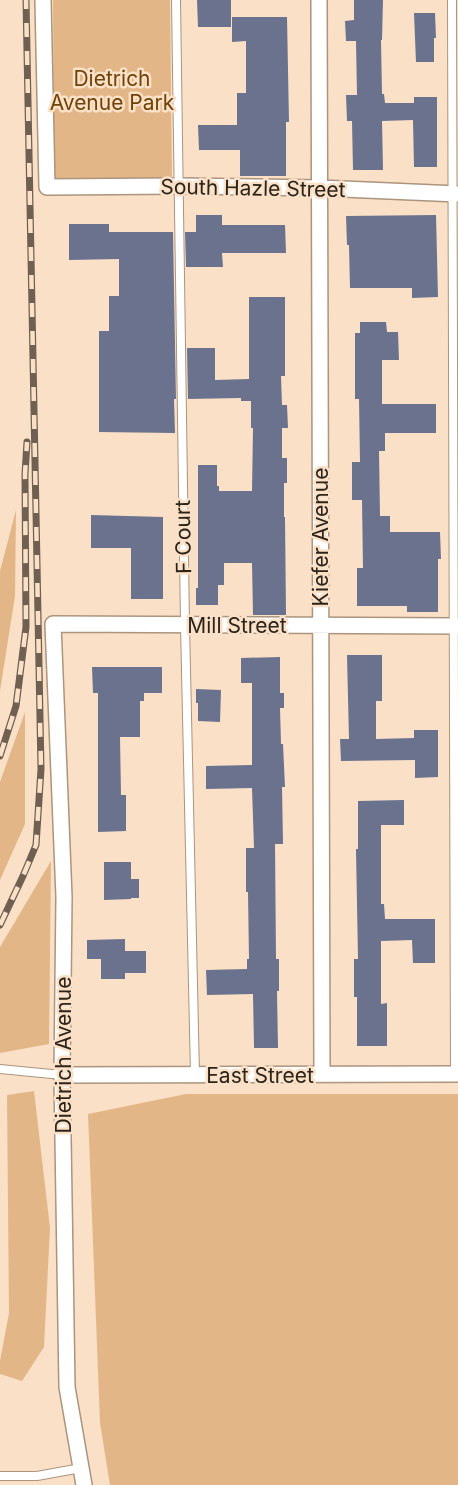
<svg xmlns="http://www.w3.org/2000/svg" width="458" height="1485" font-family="Inter,sans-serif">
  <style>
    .green { fill: #e3b687 }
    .building { fill: #6a728d }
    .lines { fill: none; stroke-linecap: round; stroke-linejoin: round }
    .lane-casing { stroke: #ac947d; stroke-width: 10 }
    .street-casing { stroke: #ac947d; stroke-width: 18 }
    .lane { stroke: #fff; stroke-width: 8 }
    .street { stroke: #fff; stroke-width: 15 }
    .rail-casing { stroke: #6f6052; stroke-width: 7 }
    .rail { stroke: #fae0c7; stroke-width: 4.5; stroke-dasharray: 14; stroke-linecap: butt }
    .labels { text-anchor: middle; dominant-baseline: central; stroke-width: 5; stroke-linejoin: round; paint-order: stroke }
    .park-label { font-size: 21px; fill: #6f4308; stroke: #fae0c7 }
    .street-label { font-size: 21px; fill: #2c2319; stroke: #fae0c7 }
  </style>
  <rect width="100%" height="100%" fill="#fae0c7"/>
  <!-- green -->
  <path class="green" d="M53,0H170L172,181L54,182Z
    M16,510L15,596L0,691V571Z
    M25,712V824L0,880V782Z
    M51,861L49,1044L0,1053V947Z
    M34,1091L50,1228L44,1347L22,1381L0,1374V1361L9,1313L7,1095Z
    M186,1094H458V1485H110L100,1423L88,1114Z"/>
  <!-- building -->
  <path class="building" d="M197,0H231V27H198Z
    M354,0H383L382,40H381L382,94H384L385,103H414V97H437V167H414L413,120L382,121L383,170H353L352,121H347L346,95H357L356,41H346L345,21L354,20Z
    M414,13H435L436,38H434V62H416Z
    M232,17H287L289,122H286V176H240V150H199L198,125H237V93H246V41L232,42Z
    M196,215H222V225H285L286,253H222L223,267H186L185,232H196Z
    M436,215L438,297L412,298V288H350L349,245H347L346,216Z
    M69,224H109V232H173L176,399H174L175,433L99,432V331H109V296H119V259L69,260Z
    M249,297H285V376H281L282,405H287L288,428H282V458H287V483H284V517H285L286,615H253L252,563H224V585H218V605H196V588H198V465H217V486H219V491H252L253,428H251V401H241V398L188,399L187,348H215V380L249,379Z
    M360,322H386L387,332H398L399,360H382V404H436V433H385V451H379L380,516H390V532H440L441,559H438V612H407V606H357V568H363L362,500H352V462H360L359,399H355V333H360Z
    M91,515L163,517V599H131V548H91Z
    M347,655H382V701H376V739L414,738V730H438V777L415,778V760L341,761L340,739H349Z
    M280,657V693H284V708H280L281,744H283L285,787H282L283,844H275L276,959H279V991H277L278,1048H254L253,994L207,995L206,970L247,969V959H249L248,892H246V848H254L252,788L206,789V766L252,765V683H241V658Z
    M92,667H162V693H144V701H140V737H120L121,795H126V831L98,832V693H93Z
    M196,689L221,690L220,722L198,721V703H196Z
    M404,800V825H381V904H384L385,919H435V963H413L412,940L381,941V1004L387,1003V1046H357V997H354V959H358L356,849H358V801Z
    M104,862H131V879H139V898H131V899L104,900Z
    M125,939V951H146V973H125V979H101V959H87V940Z"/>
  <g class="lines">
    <!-- lane casing -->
    <g class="lane-casing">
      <path id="lane" d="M176,0L185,625L195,1075
        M452,0L455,1074
        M0,1069L62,1075
        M0,1476H37L81,1468"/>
    </g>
    <!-- street casing -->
    <g class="street-casing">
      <path id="street" d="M43,0L47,187L178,186L320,188L458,194
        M319,0L322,1074
        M62,1075L458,1074
        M84,1485L67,1387L62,1075L64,897L53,624L458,626"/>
    </g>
    <!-- lane -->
    <use href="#lane" class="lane"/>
    <!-- street -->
    <use href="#street" class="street"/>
    <!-- rail casing -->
    <g class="rail-casing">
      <path id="rail" d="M0,756L16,706L26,627L25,474L27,442
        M0,925L23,876L36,845L41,769L26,0"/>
    </g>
    <!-- rail -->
    <use href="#rail" class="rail"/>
  </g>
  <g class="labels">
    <!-- park labels -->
    <g class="park-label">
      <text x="112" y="78">Dietrich<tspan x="112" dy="24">Avenue Park</tspan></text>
    </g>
    <!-- street labels -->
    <g class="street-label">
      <text transform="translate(253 188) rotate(1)">South Hazle Street</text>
      <text transform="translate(183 537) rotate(-91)">F Court</text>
      <text transform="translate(320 537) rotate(-90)">Kiefer Avenue</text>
      <text x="237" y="625">Mill Street</text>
      <text transform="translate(63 1055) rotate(-90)">Dietrich Avenue</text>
      <text x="260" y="1075">East Street</text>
    </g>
  </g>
</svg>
